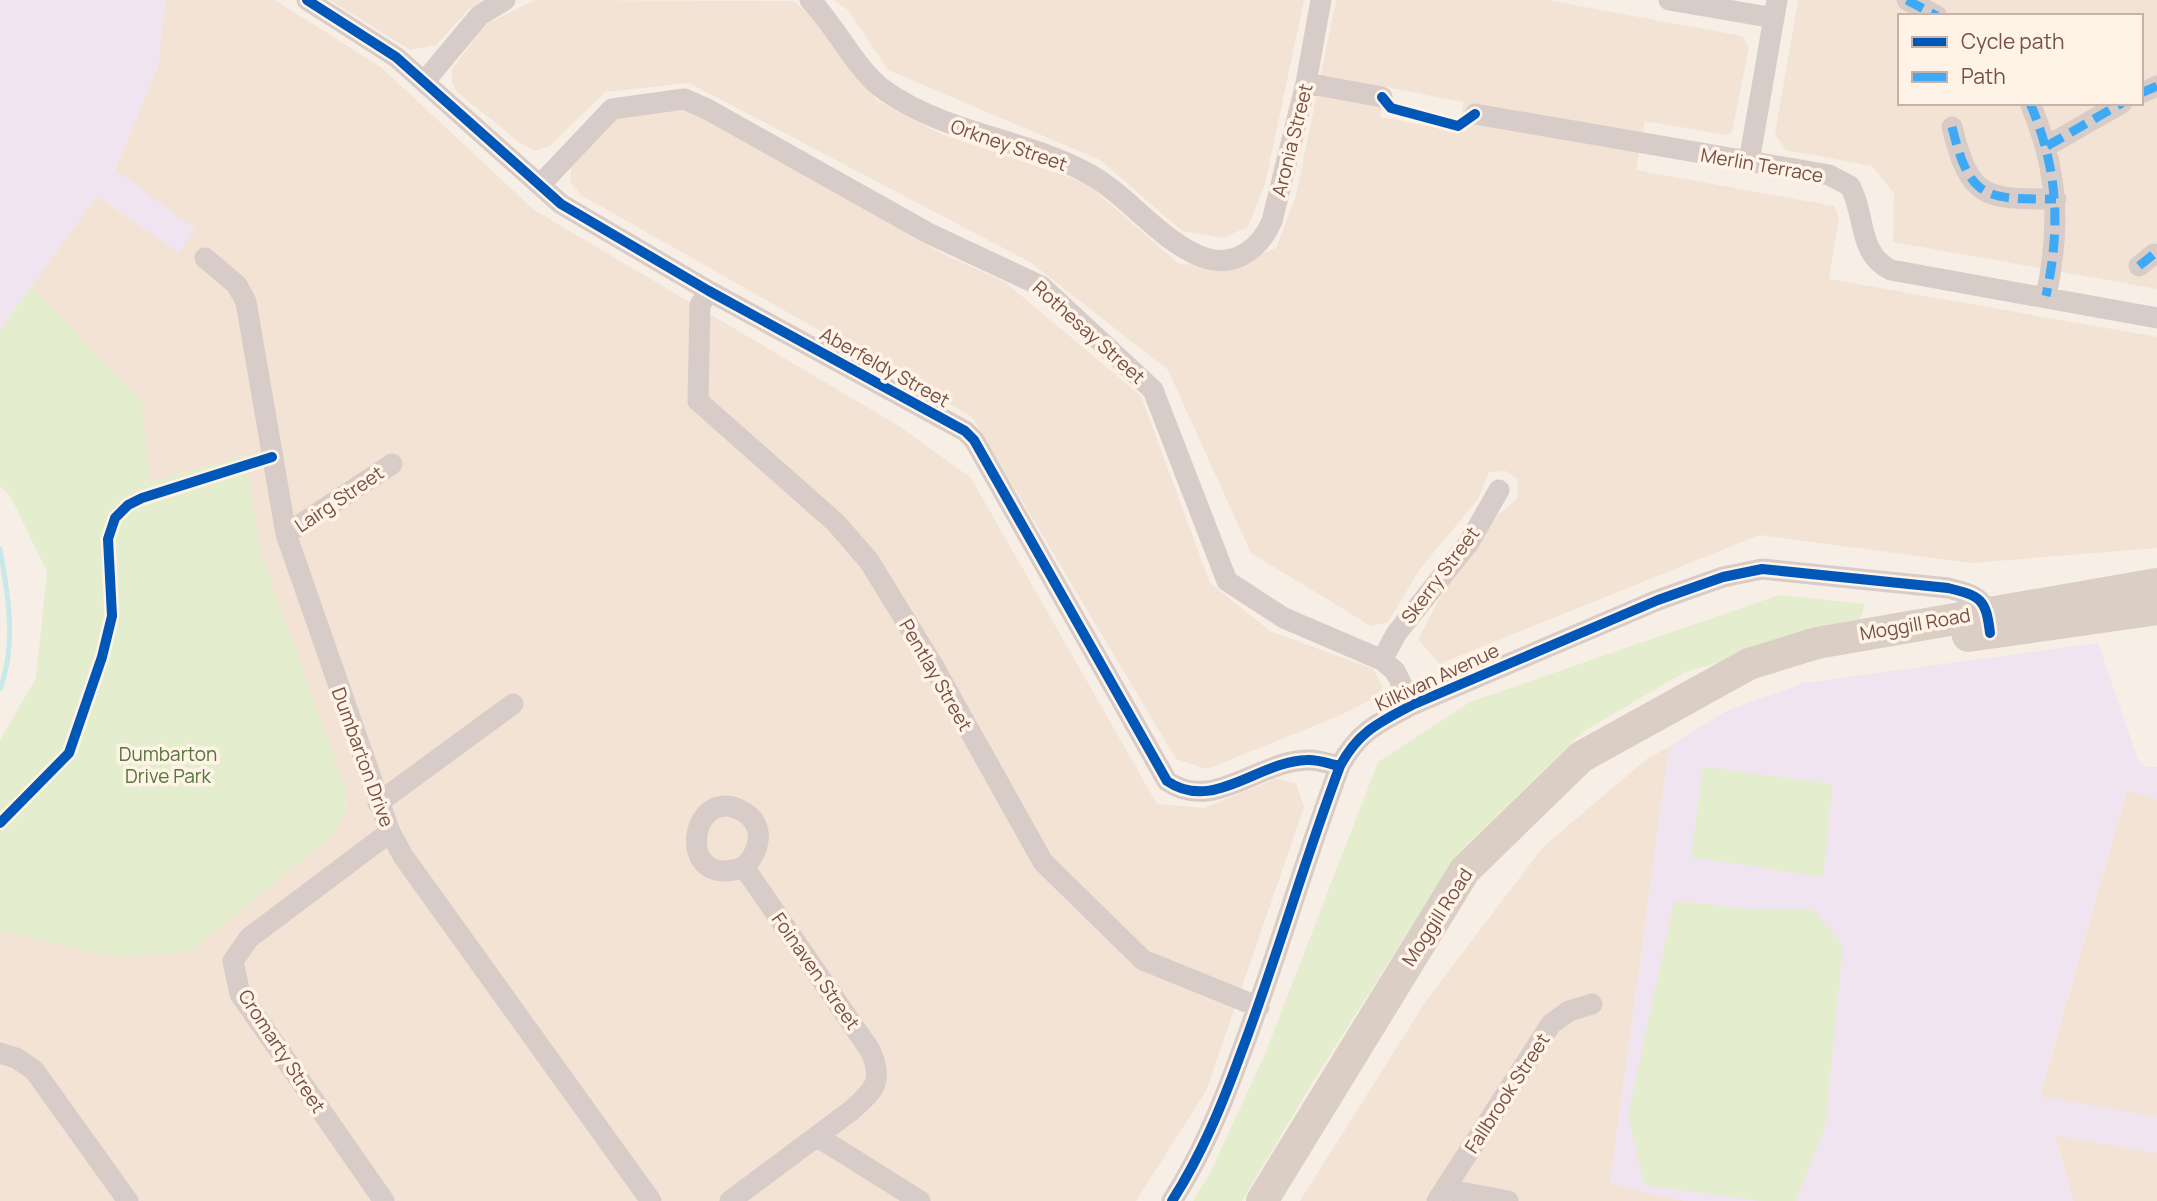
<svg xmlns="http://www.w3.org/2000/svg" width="2157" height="1201" font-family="Manrope,sans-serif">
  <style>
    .residential { fill: #f3e3d5; fill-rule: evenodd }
    .education { fill: #f0e4f1 }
    .green { fill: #e5edcf }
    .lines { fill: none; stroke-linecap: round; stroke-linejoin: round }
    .stream { stroke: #c7e9e7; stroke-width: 5 }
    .street { stroke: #d8ccc8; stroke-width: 21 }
    .primary { stroke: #dacec5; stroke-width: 32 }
    .quiet { stroke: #3fa9f5; stroke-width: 9; stroke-dasharray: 18 9; stroke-linecap: butt }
    .cycleway-casing { stroke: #fff3e7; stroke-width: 15 }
    .cycleway { stroke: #0057b8; stroke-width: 10 }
    .labels { text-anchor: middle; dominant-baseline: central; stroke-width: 7; stroke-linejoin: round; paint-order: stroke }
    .street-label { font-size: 19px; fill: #755146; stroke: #fff3e7 }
    .park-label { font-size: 19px; fill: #53763b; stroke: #fff3e7 }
  </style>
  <rect width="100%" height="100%" fill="#f7eee6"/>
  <!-- residential -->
  <path class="residential" d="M165,0H275L382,68L534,210L899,426L971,478L1157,804L1204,808L1276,779L1296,783L1304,807L1206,1091L1136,1201H0V931L116,957L191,951L333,835L345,813L346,790L260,551L245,455L150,482L142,402L31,287L97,196L178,252L195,229L115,170L158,66Z
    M330,0H483L470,8L436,45L410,50Z
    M535,0L793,1L833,32L876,100L941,134L1086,183L1178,263L1222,269L1276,248L1296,196L1336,0H1547L1742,36L1749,47L1732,132L1727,135L1645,121L1636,170L1834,206L1839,218L1829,279L2157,337V548L1971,563L1759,535L1439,664L1418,639L1449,581L1497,516L1517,499L1518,480L1506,471L1489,472L1478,499L1420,569L1388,622L1371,626L1251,553L1168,370L1030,262L689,83L605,92L550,146L534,151L519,142L457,92L452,83V69L486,24ZM1385,87L1464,102L1458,132L1380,117Z
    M834,0H1304L1265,184L1248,227L1222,238L1182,231L1100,160L888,70L848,10Z
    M1798,0H2157V289L1893,242L1894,193L1872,166L1786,150L1775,134ZM1900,16H2141V103H1900Z
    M684,106L943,254L1005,282L1141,396L1210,583L1270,631L1373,669L1383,688L1372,699L1341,715L1207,769L1176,759L972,417L581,195L570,182L571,168L617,118Z
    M1669,747L1610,1184L1686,1201H1300L1426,1001L1543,847L1648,758Z
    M2127,790L2157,799V1117L2040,1097Z
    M2055,1135L2157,1153V1201H2073Z"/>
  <!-- education -->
  <path class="education" d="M0,0H165L158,66L115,170L195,229L179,253L97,196L0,330Z
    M2098,643L2138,760L2146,767H2157V799L2127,790L2040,1096L2157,1117V1153L2055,1136L2073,1201H1686L1610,1184L1669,747L1726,711L1804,683Z"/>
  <!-- green -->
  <path class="green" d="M31,287L142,402L150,482L245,455L260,551L346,790L345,813L333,835L191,951L116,957L0,931V740L36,678L47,572L11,497L0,486V330Z
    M1779,595L1865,604L1860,620L1685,672L1583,732L1458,853L1314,1080L1242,1201H1193L1210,1173L1265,1054L1378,762L1470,702Z
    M1703,767L1833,784L1823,877L1691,857Z
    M1674,901L1751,909L1814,910L1843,945L1825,1127L1796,1201H1761L1644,1185L1628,1115Z"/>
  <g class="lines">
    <!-- stream -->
    <path class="stream" d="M0,549C8,594 17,645 0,689"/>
    <!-- street -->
    <path class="street" d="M307,0L396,57L561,204L709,291L965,431L974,440L1167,781C1213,813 1258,761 1307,760C1318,759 1329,764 1340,766
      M810,0C836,26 856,70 884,90C946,134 1024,138 1089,174C1129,196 1163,244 1205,258C1236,268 1261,247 1272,221L1306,83L1321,0
      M1669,0L1774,18
      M1907,0L1937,16
      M424,82L480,15L505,0
      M1306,83L1382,97
      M2141,93L2157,86
      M2030,103C2058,169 2061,226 2046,296
      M1475,114L1829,175L1850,186C1866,214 1857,254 1891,270L2157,318
      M1952,127C1970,200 1985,199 2056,199
      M2047,146L2122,103
      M1749,162L1777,0
      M540,185L612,109L684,99L707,109L928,233L1041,286L1153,390L1227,581L1284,618L1382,660L1395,671L1412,705
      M205,258L237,285L246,302L286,534L390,832L403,856L651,1201
      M2139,266L2154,254
      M709,291L700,305L698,401L836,523L869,561L934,667L1043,862L1143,960L1259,1007
      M286,534L392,464
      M1382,660L1396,634L1468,544L1499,490
      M378,803L513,704
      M0,1053L16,1058L34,1070L128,1201
      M818,1137L920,1201
      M1445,1189L1508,1201
      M384,1201L240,994L233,961L249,938L390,832
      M730,1201L852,1110C875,1089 884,1081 870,1050L744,867C672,893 690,779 744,812C766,826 760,851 744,867
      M1172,1201C1202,1154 1222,1105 1241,1053C1277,958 1304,861 1340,766C1358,732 1378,723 1412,705L1658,600L1723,577L1762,569L1948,588C1972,594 1986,597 1989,624
      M1437,1201L1551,1024L1569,1011L1592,1004"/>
    <!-- primary -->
    <path class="primary" d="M1968,636L2157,609
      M1262,1201L1465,870L1581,757L1749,664L1817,643L2157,584"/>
    <!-- quiet -->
    <path class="quiet" d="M1907,0L1937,16
      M2141,93L2157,86
      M2030,103C2058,169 2061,226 2046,296
      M1952,127C1970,200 1985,199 2056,199
      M2047,146L2122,103
      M2139,266L2154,254"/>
    <!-- cycleway casing -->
    <g class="cycleway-casing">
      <path id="cycleway" d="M307,0L396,57L561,204L709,291L965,431L974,440L1167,781C1213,813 1258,761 1307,760C1318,759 1329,764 1340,766
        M1382,97L1391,108L1458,126L1475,114
        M0,823L69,753L102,657L112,616L108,539L115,518L128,505L142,498L272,457
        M1172,1201C1202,1154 1222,1105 1241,1053C1277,958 1304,861 1340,766C1358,732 1378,723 1412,705L1658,600L1723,577L1762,569L1948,588C1981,596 1986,599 1990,633"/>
    </g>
    <!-- cycleway -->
    <use href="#cycleway" class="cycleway"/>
  </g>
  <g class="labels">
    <!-- street labels -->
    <g class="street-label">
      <text transform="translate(1292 140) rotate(-76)">Aronia Street</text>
      <text transform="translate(1009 145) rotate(19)">Orkney Street</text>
      <text transform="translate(1762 165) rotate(10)">Merlin Terrace</text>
      <text transform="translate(1089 332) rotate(42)">Rothesay Street</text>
      <text transform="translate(885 367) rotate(29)">Aberfeldy Street</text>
      <text transform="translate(339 499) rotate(-34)">Lairg Street</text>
      <text transform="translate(1440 575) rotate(-53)">Skerry Street</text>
      <text transform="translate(1915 624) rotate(-10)">Moggill Road</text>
      <text transform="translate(936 675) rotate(60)">Pentlay Street</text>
      <text transform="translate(1437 677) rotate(-25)">Kilkivan Avenue</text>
      <text transform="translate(363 757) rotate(70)">Dumbarton Drive</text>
      <text transform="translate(1437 917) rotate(-57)">Moggill Road</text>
      <text transform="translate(816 971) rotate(55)">Foinaven Street</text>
      <text transform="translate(282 1051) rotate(57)">Cromarty Street</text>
      <text transform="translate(1507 1093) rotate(-57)">Fallbrook Street</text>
    </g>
    <!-- park labels -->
    <g class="park-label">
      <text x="168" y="754">Dumbarton<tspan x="168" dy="22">Drive Park</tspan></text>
    </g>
  </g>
  <!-- legend -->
  <rect x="1898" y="14" width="245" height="91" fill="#fff3e7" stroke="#c8b2a7" stroke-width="2"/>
  <rect x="1912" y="37" width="35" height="10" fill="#0057b8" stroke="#c8b2a7" stroke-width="2"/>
  <text x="1961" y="49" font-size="21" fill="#755146">Cycle path</text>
  <rect x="1912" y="72" width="35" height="10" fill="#3fa9f5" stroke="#c8b2a7" stroke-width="2"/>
  <text x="1961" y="84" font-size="21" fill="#755146">Path</text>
</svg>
